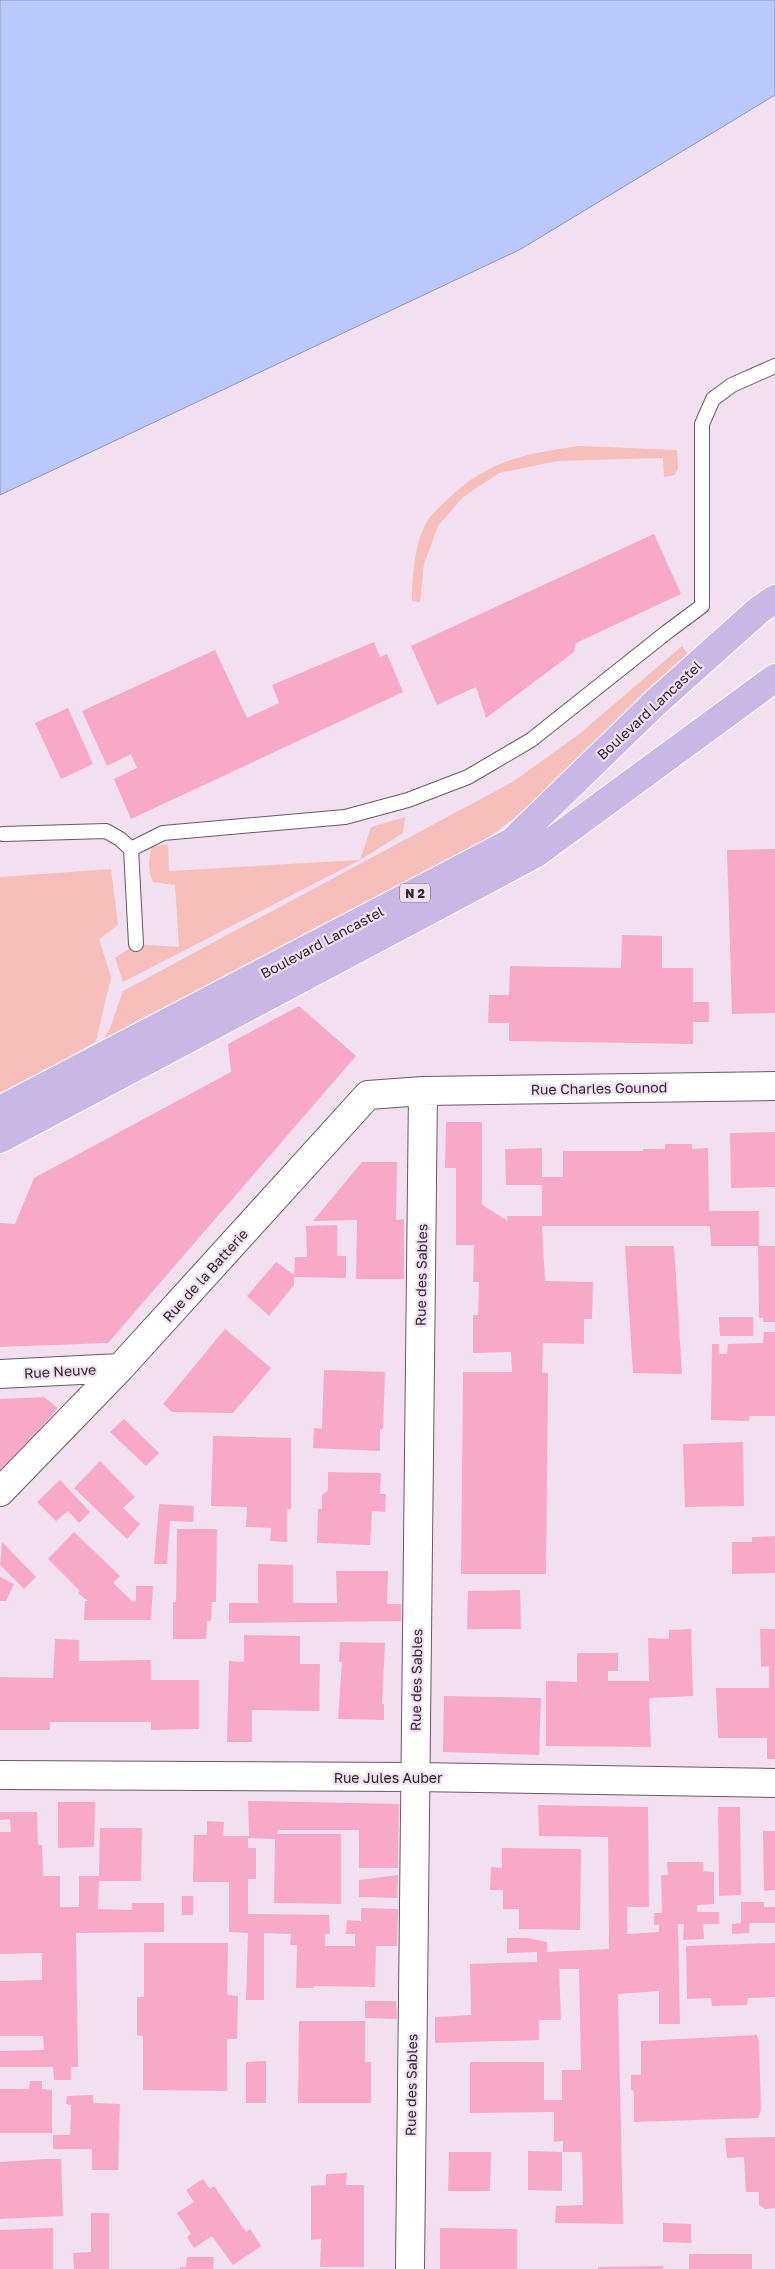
<svg xmlns="http://www.w3.org/2000/svg" width="775" height="2269" font-family="'Golos Text',sans-serif">
  <style>
    .green { fill: #f6bfbc }
    .water { fill: #bac8fc; stroke: #8f97be }
    .building { fill: #f8a9c7 }
    .lines { fill: none; stroke-linecap: round; stroke-linejoin: round }
    .service-casing { stroke: #695968; stroke-width: 16 }
    .minor-casing { stroke: #695968; stroke-width: 30 }
    .tertiary-casing { stroke: #695968; stroke-width: 30 }
    .primary-casing { stroke: #fff; stroke-width: 30 }
    .service { stroke: #fff; stroke-width: 14 }
    .minor { stroke: #fff; stroke-width: 28 }
    .tertiary { stroke: #fff; stroke-width: 28 }
    .primary { stroke: #c9b7e6; stroke-width: 28 }
    .labels { text-anchor: middle; dominant-baseline: central; stroke-width: 4.5; stroke-linejoin: round; paint-order: stroke }
    .shield { fill: #f2e0f1; stroke: #675d67; stroke-width: 1 }
    .shield-label { font-size: 12px; font-weight: bold; fill: #2c252c }
    .street-label { font-size: 14px; fill: #2c252c; stroke: #f2e0f1 }
  </style>
  <rect width="100%" height="100%" fill="#f2e0f1"/>
  <!-- green -->
  <path class="green" d="M580,446L677,450L678,468L675,475L664,477L663,458L557,461L499,473L463,497L438,526L424,564L420,602L412,601C412,577 414,549 424,527C429,516 440,506 449,498C488,460 528,453 580,446Z
    M682,646L689,655L577,768L500,829L451,864L97,1051L110,1028L123,991L514,781L578,735Z
    M405,817L403,833L360,860L123,982L115,958L136,944L179,947L175,885L153,882C148,870 148,860 152,847L168,844L169,871L360,860L371,827Z
    M111,869L118,925L99,939L111,977L96,1041L51,1069L0,1095V877Z"/>
  <!-- water -->
  <path class="water" d="M0,0H775V95L521,249L0,495Z"/>
  <!-- building -->
  <path class="building" d="M654,534L681,594L576,643L574,652L486,718L476,687L437,705L411,646Z
    M374,642L380,657L387,654L403,692L131,819L114,779L137,768L131,754L107,766L82,711L215,650L247,718L279,703L272,685Z
    M68,708L93,764L61,779L35,723Z
    M775,849V1013L732,1014L727,850Z
    M622,935L662,936V968H693V1002H709V1022H693V1044L509,1041V1023H488L489,995H509L510,966L621,968Z
    M299,1006L356,1056L108,1343L0,1347V1223L15,1224L34,1178L231,1072L228,1044Z
    M446,1122H482V1205L508,1221L507,1216H542V1185H506L505,1149L542,1148V1177H563V1151H643V1149H665V1144H692V1149L708,1148L709,1211H759V1246H775V1322H763V1318H759L758,1246H711L710,1226H542L545,1281L593,1282L592,1319H584V1344L543,1343L542,1373H548L546,1574H461L463,1372H512L511,1352L473,1353V1315H478L479,1282H473L474,1245H456V1168H445Z
    M775,1132V1187L731,1188L730,1133Z
    M362,1162H397L396,1220L404,1219V1279H356L357,1220L313,1221Z
    M337,1225V1256H346V1278L294,1277V1285L269,1316L247,1296L276,1262L294,1275L295,1257H307L306,1226Z
    M625,1246H674L682,1374L633,1373Z
    M719,1317H753V1336H720Z
    M225,1329L271,1368L233,1413L172,1412L163,1404Z
    M764,1332H775V1416H749V1421L711,1420L712,1344H719V1354H727L728,1344L763,1343Z
    M324,1370L385,1372L383,1429H380V1451L313,1448L314,1428L322,1429Z
    M44,1397L58,1408L0,1475V1399Z
    M124,1419L159,1453L146,1466L110,1432Z
    M213,1436L291,1438V1509H287V1542L270,1541L271,1528L246,1527L247,1507L211,1506Z
    M743,1442L744,1506L685,1507L683,1444Z
    M100,1461L135,1497L123,1508L140,1524L127,1539L74,1488Z
    M328,1472L381,1473L380,1494H386L385,1512L372,1511L370,1545L317,1543L318,1509H322V1495L328,1490Z
    M60,1480L90,1512L79,1523L68,1511L56,1521L37,1502Z
    M159,1504L194,1506L193,1522L170,1521L167,1564H154Z
    M177,1529H217L216,1602H212L211,1621H207L206,1639H173V1602H176Z
    M74,1532L120,1576L113,1583L132,1601H136V1586H153L151,1620H84L85,1601H88L78,1593L80,1591L48,1559Z
    M775,1536V1573L732,1574V1542H752V1537Z
    M2,1542L36,1577L24,1589L0,1565Z
    M258,1564L293,1565V1603H337L336,1571H388L387,1604H401V1621L229,1623V1603H258Z
    M0,1577L14,1584L6,1601H0Z
    M520,1590L521,1629H467L468,1591Z
    M691,1629L693,1696L649,1698L651,1747L546,1746V1681L577,1682V1653H618V1671H608V1681H649L648,1638L669,1639V1630Z
    M760,1629H775V1759H767V1738H718L716,1688H769V1666L761,1667Z
    M244,1635L300,1636V1664H320L319,1711L252,1710V1742H227L229,1661L244,1662Z
    M55,1639L79,1640V1661L151,1660V1680H199V1729L151,1730V1722H50V1730H0V1677L53,1678Z
    M340,1642L385,1643L382,1704H384V1720L338,1719L342,1662H339Z
    M444,1696L541,1698L539,1755L443,1752Z
    M248,1801L399,1804L398,1868H359V1830H278L277,1834H341V1904L274,1903L275,1839L248,1838V1848H256V1879H248V1914L329,1915L330,1934H325V1946H355V1934H346L347,1920L361,1921V1908L398,1909L397,1946H376L375,1987L313,1986L314,1988H296L297,1945H290L291,1934L264,1933V2000H246L248,1933L229,1932V1882H193L194,1835H207V1821L224,1822L223,1836H249Z
    M58,1802H95L94,1847L58,1848Z
    M538,1805L648,1807L649,1907H627V1934L659,1932V1925H654V1913H662L661,1875H668L667,1862H703V1871L714,1872V1904L697,1905V1912H719V1924H703L704,1939L683,1940L684,1924H678L680,2024H659V1991L618,1994L623,2224L555,2223L556,2206L583,2205L582,2152H563V2141L554,2142V2112L470,2113V2062H544V2100H562V2070H581L579,1969H559L561,2020H539V2040L435,2043V2017L471,2015L470,1964L537,1962V1952L507,1953V1938H527L547,1942V1952L609,1949L608,1837L539,1836Z
    M718,1807H740L741,1895L719,1896Z
    M0,1812H37L38,1845H42L43,1876H60V1907H79V1876H99L100,1828H142L141,1881H99L98,1909L132,1910V1903H164V1932L76,1933L78,2067H71V2080H54L53,2067H0V2051L44,2050L43,2036H0V1981L42,1980V1953L0,1954V1832H11L10,1819L0,1820Z
    M763,1831H775V1890L764,1891Z
    M502,1848L581,1849L580,1930L519,1929V1909H503V1890H490L491,1867L502,1868Z
    M398,1875L397,1898L359,1897V1880Z
    M182,1896H193V1915H182Z
    M741,1902H764V1907H775V1923H749V1933L732,1934V1924L741,1923Z
    M144,1943H228L227,1995L238,1996L237,2039H227V2091L143,2090V2036L137,2035V1997H144Z
    M775,1943V1997L748,1998L747,2005L712,2006L711,1998L687,1999L686,1946Z
    M365,2001H396L397,2019L365,2018Z
    M299,2021H365V2062H371V2103H298Z
    M757,2035L759,2042L761,2110L758,2118L634,2122V2090H631V2075H641V2041Z
    M266,2061V2103H246V2062Z
    M30,2081H42V2089L52,2090V2133H0V2089H29Z
    M93,2095V2103L120,2104L118,2170H92V2149H53V2135H70L71,2105L66,2104L67,2096Z
    M775,2137V2208L765,2209L759,2205V2192H746L744,2157L727,2158L725,2138Z
    M528,2151L562,2152V2191L528,2190Z
    M449,2152H491L490,2191H448Z
    M47,2159H61L63,2216L0,2219V2162Z
    M347,2173L346,2185H364V2267H320L321,2239L311,2240V2186L326,2185V2174Z
    M203,2179L210,2189L214,2186L246,2232L250,2229L261,2246L233,2265L212,2236L194,2248L187,2237L191,2234L177,2213L194,2202L186,2190Z
    M91,2213H109V2269H74L73,2253L91,2252Z
    M663,2223L691,2224V2243L663,2242Z
    M53,2228V2269H0V2230Z
    M440,2228L517,2229V2269H440Z
    M689,2254H752V2269H689Z
    M187,2257H214L213,2269H180V2267H186Z
    M663,2266V2269H598V2267Z"/>
  <g class="lines">
    <!-- service casing -->
    <g class="service-casing">
      <path id="service" d="M3,834L106,831L120,839L131,849L163,833L345,817L408,800L468,777L531,740L667,632L702,606V424L713,399L732,385L775,366
        M131,849L136,944"/>
    </g>
    <!-- minor casing -->
    <g class="minor-casing">
      <path id="minor" d="M0,1374L120,1368
        M0,1492L120,1368L368,1095L423,1091L775,1086
        M410,2269L423,1091"/>
    </g>
    <!-- tertiary casing -->
    <g class="tertiary-casing">
      <path id="tertiary" d="M0,1775L414,1777L775,1783"/>
    </g>
    <!-- primary casing -->
    <g class="primary-casing">
      <path id="primary" d="M0,1110L512,842L655,703L759,610L775,599
        M0,1139L535,854L775,678"/>
    </g>
    <!-- service -->
    <use href="#service" class="service"/>
    <!-- minor -->
    <use href="#minor" class="minor"/>
    <!-- tertiary -->
    <use href="#tertiary" class="tertiary"/>
    <!-- primary -->
    <use href="#primary" class="primary"/>
  </g>
  <g class="labels">
    <!-- shield labels -->
    <rect class="shield" x="400" y="883.5" width="30" height="19" rx="4"/>
    <g class="shield-label">
      <text x="415" y="893">N 2</text>
    </g>
    <!-- street labels -->
    <g class="street-label">
      <text transform="translate(649 710) rotate(-43)">Boulevard Lancastel</text>
      <text transform="translate(322 942) rotate(-28)">Boulevard Lancastel</text>
      <text transform="translate(599 1088) rotate(-1)">Rue Charles Gounod</text>
      <text transform="translate(205 1275) rotate(-48)">Rue de la Batterie</text>
      <text transform="translate(421 1275) rotate(-89)">Rue des Sables</text>
      <text transform="translate(60 1371) rotate(-3)">Rue Neuve</text>
      <text transform="translate(416 1680) rotate(-89)">Rue des Sables</text>
      <text x="388" y="1777">Rue Jules Auber</text>
      <text transform="translate(411 2085) rotate(-89)">Rue des Sables</text>
    </g>
  </g>
</svg>
